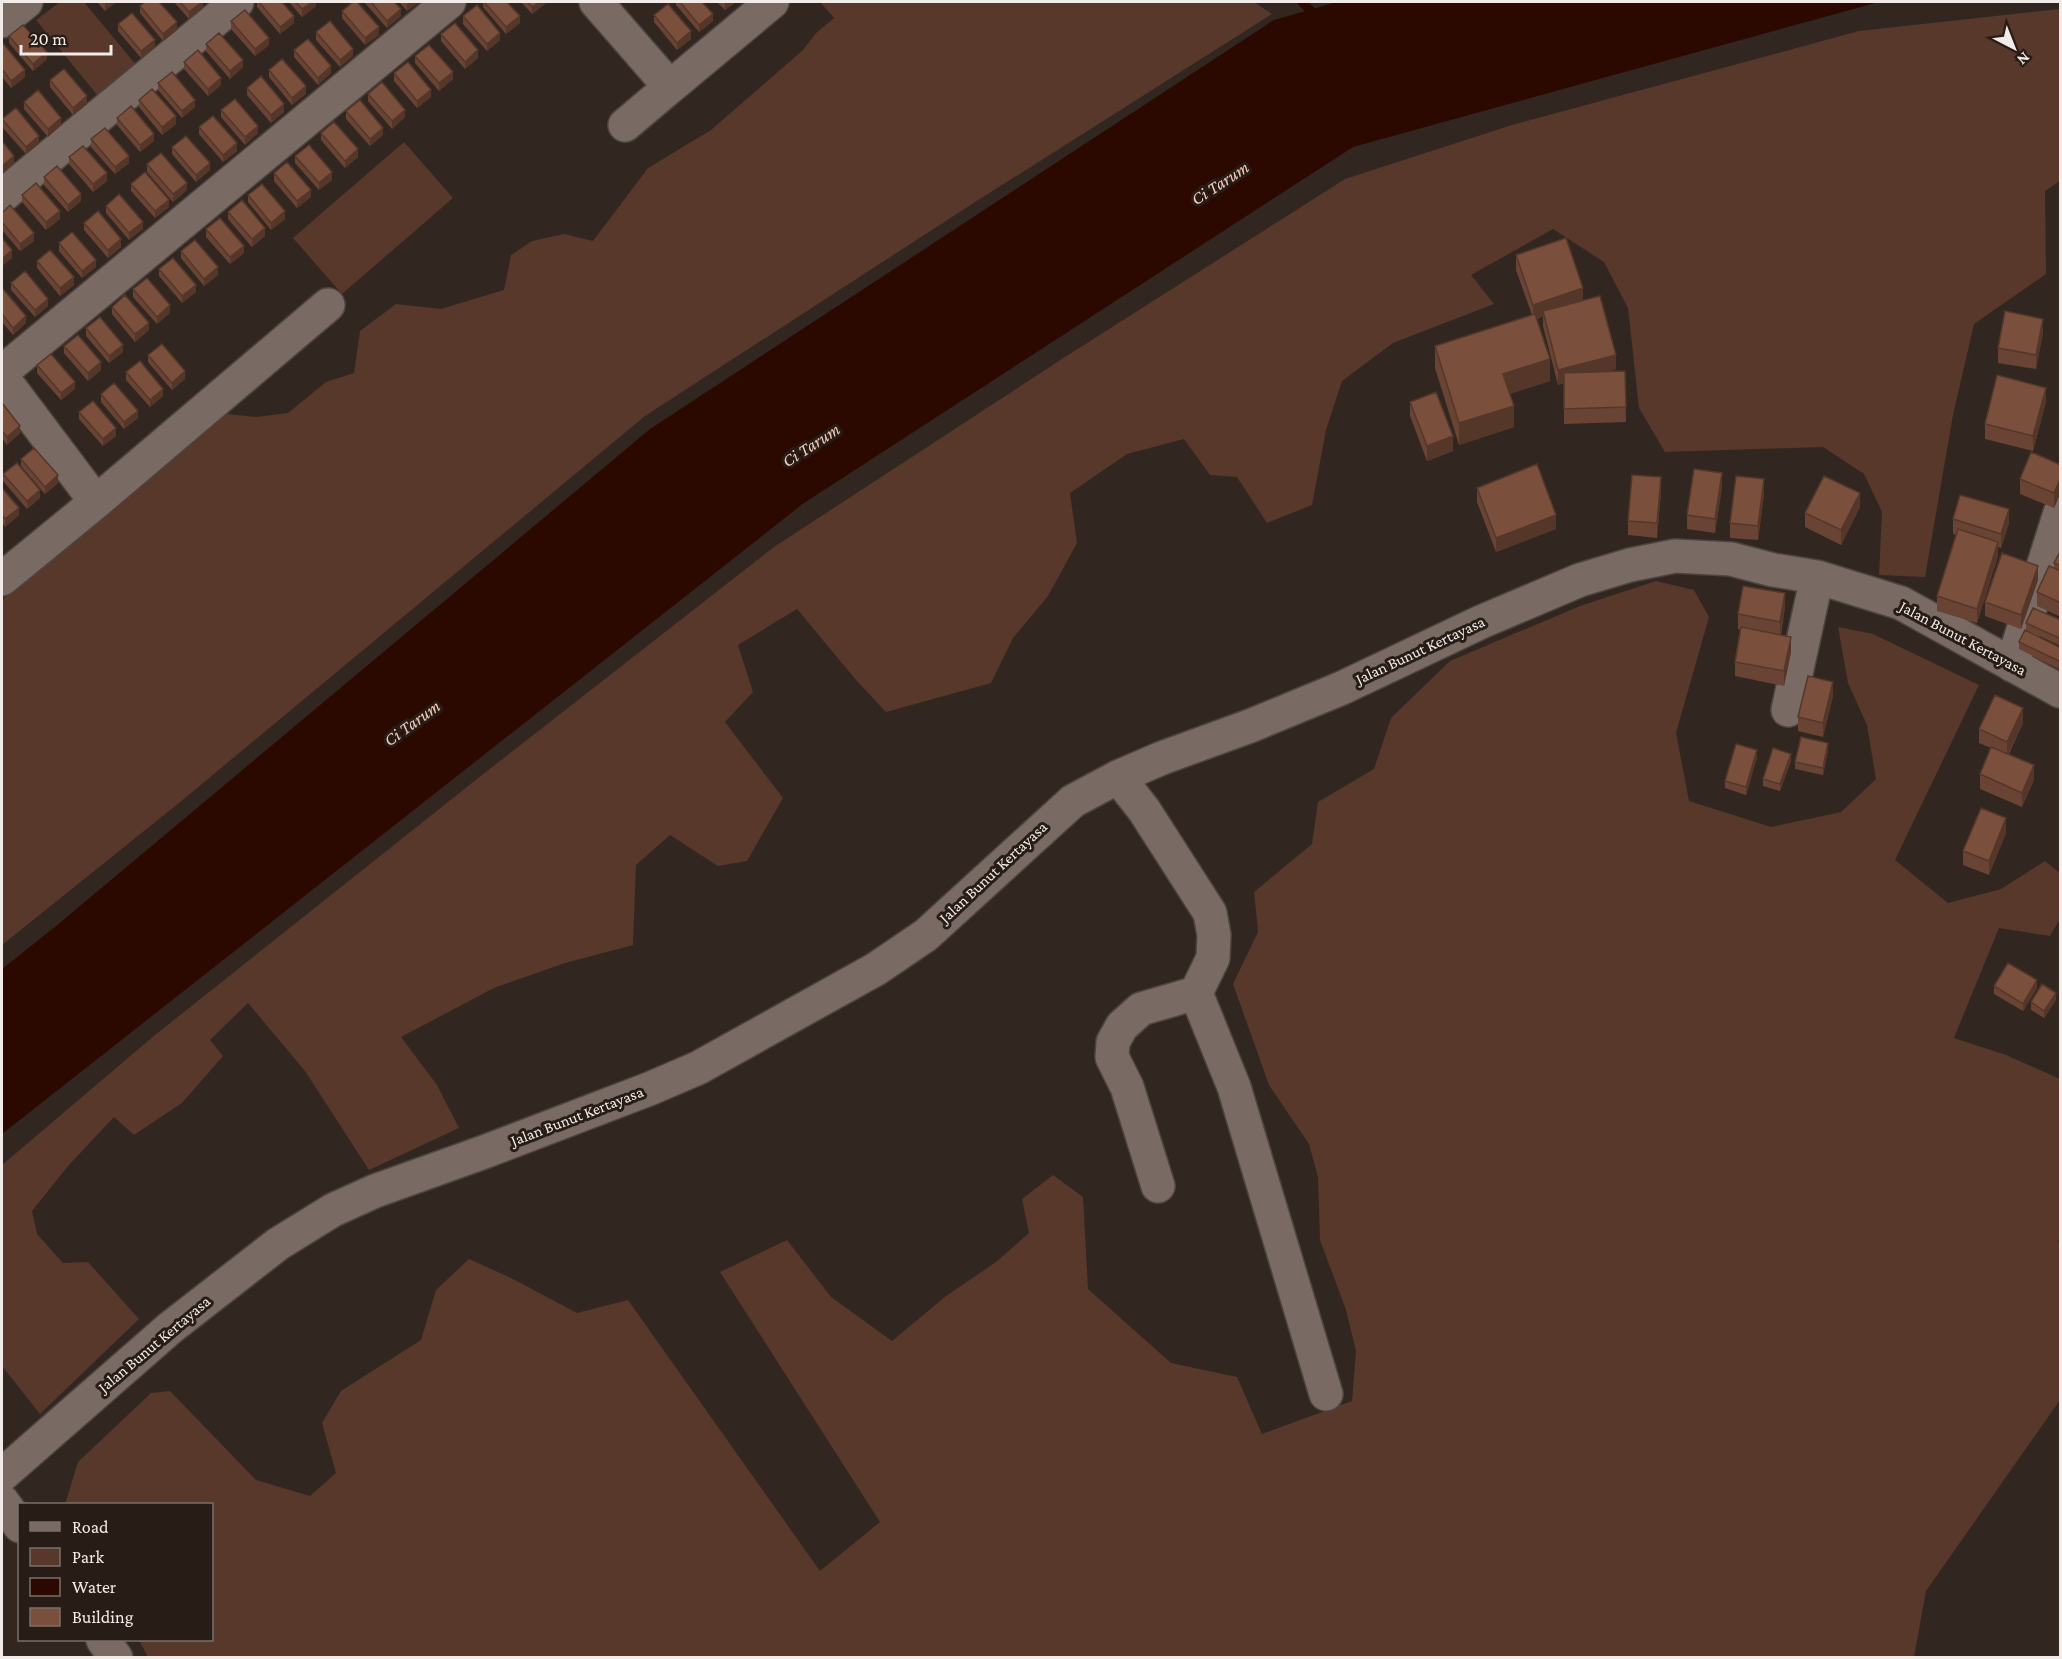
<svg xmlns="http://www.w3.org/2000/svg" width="2062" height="1659" font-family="'Crimson Pro',serif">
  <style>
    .green { fill: #57382a }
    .water { fill: #2c0900 }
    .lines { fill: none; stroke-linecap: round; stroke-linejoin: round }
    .stream { stroke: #2c0900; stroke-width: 9 }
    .minor-casing { stroke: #4e443f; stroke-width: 36 }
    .minor { stroke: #796a64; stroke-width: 33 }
    .wall { fill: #694434 }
    .shaded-wall { fill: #55372a }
    .building { fill: #7a4f3c; stroke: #55372a; stroke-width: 1.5 }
    .labels { text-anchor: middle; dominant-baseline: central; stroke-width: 6; stroke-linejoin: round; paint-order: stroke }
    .street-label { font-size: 16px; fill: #f3ebe7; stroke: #281c17 }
    .water-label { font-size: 18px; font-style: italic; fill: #f6cab7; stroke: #281c17 }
  </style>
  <rect width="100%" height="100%" fill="#322621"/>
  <!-- green -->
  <path class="green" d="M60,2H84L137,66L98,96L36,20Z
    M820,2H1254L1272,14L972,204L645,416L179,803L2,945V600L227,414L256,417L288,413L326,382L354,373L360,331L396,304L441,309L504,290L511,255L532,241L564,234L593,241L648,168L711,130L803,50L816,33L834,18Z
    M2060,9V181L2045,191L2046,274L1974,324L1953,415L1925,577L1879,575L1882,512L1864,474L1823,447L1665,452L1639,408L1628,308L1604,262L1553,229L1471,275L1494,304L1393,343L1342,381L1326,430L1312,505L1267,523L1237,477L1210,475L1184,439L1127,454L1070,493L1077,543L1048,596L1013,638L991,683L886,712L856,680L797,609L738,645L753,692L725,722L783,798L747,861L718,866L670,835L636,865L633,945L565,963L494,988L401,1037L437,1085L459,1128L369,1170L305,1071L248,1003L210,1040L223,1056L182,1103L134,1135L114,1117L68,1166L32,1211L37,1234L63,1263L88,1262L139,1319L40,1414L2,1366V1165L155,1035L482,775L774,547L1065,357L1345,179L1512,125L1859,31Z
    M404,142L453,198L342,294L293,238Z
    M1656,581L1694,590L1709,617L1676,733L1689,801L1771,827L1841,812L1876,779L1867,725L1848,683L1838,627L1873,634L1979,685L1895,860L1948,903L2001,889L2045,861L2060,873V919L2050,936L1999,928L1954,1038L2006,1055L2060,1079V1238L2058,1241L2060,1244V1400L1926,1591L1914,1657H148L139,1640H212V1504H65L78,1462L151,1393L170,1391L256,1480L310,1496L336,1473L322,1423L341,1391L421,1340L436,1290L469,1259L511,1278L577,1313L628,1300L820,1571L880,1522L720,1272L787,1240L831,1297L892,1341L946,1296L996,1262L1029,1233L1022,1199L1053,1175L1083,1197L1088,1289L1171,1363L1237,1377L1262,1434L1352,1401L1356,1351L1346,1310L1320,1240L1318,1177L1309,1144L1269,1085L1233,984L1258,932L1254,892L1312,844L1318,802L1374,769L1391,718L1450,661L1580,606Z"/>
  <!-- water -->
  <path class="water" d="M1337,2H1879L1353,147L804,503L2,1134V969L56,926L650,429L1274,20Z"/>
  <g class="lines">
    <!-- stream -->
    <path class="stream" d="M1302,2L1317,17"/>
    <!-- minor casing -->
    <g class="minor-casing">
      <path id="minor" d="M596,2L670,87L772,2
        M2,21L26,2
        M625,125L670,87
        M2,196L237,2
        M2,372L449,2
        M2,377L96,502
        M2,579L96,502L328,305
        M2012,665L2060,513
        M1788,710L1817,577
        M1118,777L1144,810L1210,913L1214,935L1213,958L1196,993L1141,1009L1122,1026L1113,1042L1112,1057L1127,1087L1158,1186
        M1196,993L1234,1087L1326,1394
        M2,1475L170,1328L278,1244L333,1210L375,1191L484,1152L649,1089L698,1068L876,969L926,935L1073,801L1118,777L1162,758L1250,726L1342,688L1481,622L1580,580L1630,565L1675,556L1731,559L1773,570L1817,577L1901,603L2060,691
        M2,1501L20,1526
        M103,1640L116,1658"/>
    </g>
    <!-- minor -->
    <use href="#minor" class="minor"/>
  </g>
  <!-- wall -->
  <path class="wall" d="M97,2H116L105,11Z
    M174,2H203V8L189,19Z
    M257,2H282L294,23L280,34L257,7Z
    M289,2H316V6L302,17Z
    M364,2H394L401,16L387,28Z
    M399,2H419L407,11Z
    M483,2H507L520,23L506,34L483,7Z
    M521,2H546V3L532,14Z
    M676,2H702L713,21L699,32L676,5Z
    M717,2H736L725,10Z
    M140,6L177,30L163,41L140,13Z
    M342,11L379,35L365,45L342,18Z
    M654,15L691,39L677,50L654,22Z
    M463,16L500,40L487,51L463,24Z
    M231,21L269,45L255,56L231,29Z
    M118,24L155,47L141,58L118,31Z
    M316,32L353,56L340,67L316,40Z
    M441,34L478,58L465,69L441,41Z
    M9,36L47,59L33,71L9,43Z
    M2,42L25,77L11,88L2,77Z
    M206,44L243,67L230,79L206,51Z
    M294,50L331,73L318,85L294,57Z
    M415,56L453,79L439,91L415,63Z
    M184,62L221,85L208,96L184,69Z
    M269,70L306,94L292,105L269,77Z
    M394,73L431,97L417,108L394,81Z
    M50,80L87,104L73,115L50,87Z
    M158,83L195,107L182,118L158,90Z
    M247,88L284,112L271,123L247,95Z
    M368,94L405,117L392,129L368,101Z
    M139,100L176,124L162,135L139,107Z
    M24,102L61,125L48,137L24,109Z
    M221,110L258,133L245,145L221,117Z
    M346,111L383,135L370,146L346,119Z
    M117,118L154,141L140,152L117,125Z
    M2,119L39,143L26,154L2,127Z
    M199,127L237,151L223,162L199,134Z
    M321,133L358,157L345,168L321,140Z
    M91,139L129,163L115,174L91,147Z
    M172,147L210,170L196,182L172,154Z
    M295,156L332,180L319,190L295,163Z
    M69,157L107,181L93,192L69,164Z
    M147,164L187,190L173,202L147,172Z
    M274,173L311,197L297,208L274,181Z
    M44,177L81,201L68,212L44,185Z
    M131,184L169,207L155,218L131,191Z
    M22,195L60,219L46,230L22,202Z
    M248,195L285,219L271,230L248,202Z
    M106,206L143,229L129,240L106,213Z
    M228,212L265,236L252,247L228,219Z
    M2,213L34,241L20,251L2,230Z
    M84,223L121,247L108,258L84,230Z
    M206,229L244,253L230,264L206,237Z
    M59,243L96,267L82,278L59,251Z
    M181,251L218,275L204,286L181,258Z
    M1516,255L1583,300L1616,369L1607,372L1625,371L1626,422L1564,424V383L1558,385L1543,326V316L1537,319L1550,381L1509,394L1514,427L1459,445L1435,368V346L1532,315L1516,270Z
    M37,261L74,285L60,296L37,268Z
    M159,269L196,292L182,303L159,276Z
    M11,283L48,306L35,317L11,290Z
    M133,289L170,313L157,324L133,297Z
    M2,290L26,323L13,335L2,322Z
    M112,307L149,330L135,342L112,314Z
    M86,328L123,352L109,363L86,336Z
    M2043,333L2036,369L1998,363V348Z
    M64,346L101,370L88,381L64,353Z
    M148,355L185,379L172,390L148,362Z
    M37,365L75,389L61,400L37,373Z
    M126,372L163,396L150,407L126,380Z
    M101,394L138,418L124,429L101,402Z
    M1410,402L1453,451L1427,461L1410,416Z
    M2046,402L2033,451L1985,439V424Z
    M2,403L20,433L7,445L2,438Z
    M79,412L116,436L103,446L79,419Z
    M21,459L58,483L45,494L21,466Z
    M2061,465V492L2054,508L2020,494V479Z
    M3,474L40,498L27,509L3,481Z
    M1722,487L1715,533L1687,529V515Z
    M2,488L19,515L5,527L2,522Z
    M1477,488L1556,529L1496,552L1477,502Z
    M1661,492L1657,538L1628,535V521Z
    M1764,494L1758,540L1730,538V523Z
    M1860,507L1841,545L1805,527V513Z
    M1953,519L2009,523L2001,548L1998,547V556L1977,623L1937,611V596L1956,535L1953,534Z
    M2061,550V617L2037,606V592L2054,569V563Z
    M2038,580L2021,629L1985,616V602Z
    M1785,607L1781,635L1791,652L1784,686L1735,676V662L1741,630L1738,629V614Z
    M2061,620V641L2059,645L2026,630V623Z
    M2019,642L2061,648V670L2019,649Z
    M1833,696L1823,737L1798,731V717Z
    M2023,723L2009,754L2034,780L2022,807L1980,789V774L1991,748L1979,743V729Z
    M1828,750L1823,775L1795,769V762Z
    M1757,757L1746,795L1725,788V781Z
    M1791,761L1780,791L1763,786V779Z
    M2006,833L1989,875L1963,865V851Z
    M1994,986L2037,988L2023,1011L1994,994Z
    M2056,1000L2044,1018L2031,1010V1002Z"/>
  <!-- shaded-wall -->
  <path class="shaded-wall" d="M107,2H116L105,11V4Z
    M202,2H203V8L189,19V12Z
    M312,2H316V6L302,17V9Z
    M409,2H419L407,11V4Z
    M539,2H546V3L532,14V7Z
    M727,2H736L725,10V3Z
    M401,9V16L387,28V21Z
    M713,14V21L699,32V25Z
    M294,16V23L280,34V27Z
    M520,16V23L506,34V27Z
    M177,22V30L163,41V34Z
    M379,27V35L365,45V38Z
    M691,31V39L677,50V43Z
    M500,33V40L487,51V44Z
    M269,38V45L255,56V49Z
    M155,40V47L141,58V51Z
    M353,49V56L340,67V60Z
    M478,50V58L465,69V62Z
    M47,52V59L33,71V64Z
    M243,60V67L230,79V71Z
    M331,66V73L318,85V78Z
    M25,70V77L11,88V81Z
    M453,72V79L439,91V83Z
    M221,78V85L208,96V89Z
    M306,86V94L292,105V98Z
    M431,90V97L417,108V101Z
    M87,96V104L73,115V108Z
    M195,100V107L182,118V111Z
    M284,104V112L271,123V115Z
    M405,110V117L392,129V121Z
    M176,116V124L162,135V127Z
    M61,118V125L48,137V129Z
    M258,126V133L245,145V137Z
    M383,128V135L370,146V139Z
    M154,134V141L140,152V145Z
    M39,136V143L26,154V147Z
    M237,143V151L223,162V155Z
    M358,149V157L345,168V161Z
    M14,156V163L2,174V166Z
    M129,156V163L115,174V167Z
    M210,163V170L196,182V175Z
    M332,172V180L319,190V183Z
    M107,173V181L93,192V184Z
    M187,183V190L173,202V194Z
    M311,190V197L297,208V201Z
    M81,194V201L68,212V205Z
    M169,200V207L155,218V211Z
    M60,211V219L46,230V222Z
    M285,211V219L271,230V223Z
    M143,222V229L129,240V233Z
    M265,228V236L252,247V239Z
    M34,233V241L20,251V244Z
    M121,239V247L108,258V250Z
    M244,246V253L230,264V257Z
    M12,250V258L2,266V259Z
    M96,260V267L82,278V271Z
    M218,267V275L204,286V279Z
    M74,277V285L60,296V288Z
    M196,285V292L182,303V296Z
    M1583,288V302L1543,311V316L1533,320V305Z
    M48,299V306L35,317V310Z
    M170,305V313L157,324V317Z
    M26,316V323L13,335V328Z
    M2043,319V333L2036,369V355Z
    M149,323V330L135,342V334Z
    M123,345V352L109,363V356Z
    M1616,355V369L1558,385V370Z
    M1550,359V381L1503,396V374Z
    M101,362V370L88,381V373Z
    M185,371V379L172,390V383Z
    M75,382V389L61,400V393Z
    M2046,388V402L2033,451V436Z
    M163,389V396L150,407V400Z
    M1514,406V427L1459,445V423Z
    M138,411V418L124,429V422Z
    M20,426V433L7,445V437Z
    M116,428V436L103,446V439Z
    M1453,436V451L1427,461V446Z
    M1722,473V487L1715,533V519Z
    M58,475V483L45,494V487Z
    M1661,477V492L1657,538V523Z
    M2061,477V492L2054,508V493Z
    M1764,479V494L1758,540V526Z
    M40,490V498L27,509V501Z
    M1860,493V507L1841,545V530Z
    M19,508V515L5,527V519Z
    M2009,509V523L2001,548V534Z
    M1556,515V529L1496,552V538Z
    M1998,542V556L1977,623V609Z
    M2038,566V580L2021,629V615Z
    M1785,593V607L1780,636V622Z
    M1791,637V652L1784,686V671Z
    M1833,682V696L1823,737V723Z
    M2023,708V723L2007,756V742Z
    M1828,743V750L1823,775V768Z
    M1757,750V757L1746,795V787Z
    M1791,754V761L1780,791V784Z
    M2034,765V780L2022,807V793Z
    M2006,818V833L1989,875V861Z
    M2037,980V988L2023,1011V1004Z
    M2056,993V1000L2044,1018V1011Z"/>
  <!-- building -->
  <path class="building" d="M145,2H159L177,22L163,34L140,6Z
    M180,2H202L189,12Z
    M259,2H282L294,16L280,27Z
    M296,2H312L302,9Z
    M353,2H357L379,27L365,38L342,11Z
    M371,2H394L401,9L387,21Z
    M484,2H507L520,16L506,27Z
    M528,2H539L532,7Z
    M680,2H702L713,14L699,25Z
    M668,4L691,31L677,43L654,15Z
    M477,5L500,33L487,44L463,16Z
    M245,10L269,38L255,49L231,21Z
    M132,13L155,40L141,51L118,24Z
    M330,21L353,49L340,60L316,32Z
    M455,23L478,50L465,62L441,34Z
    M23,25L47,52L33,64L9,36Z
    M219,33L243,60L230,71L206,44Z
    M308,39L331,66L318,78L294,50Z
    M2,42L25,70L11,81L2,69Z
    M429,45L453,72L439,83L415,56Z
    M198,50L221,78L208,89L184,62Z
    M282,59L306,86L292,98L269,70Z
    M408,62L431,90L417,101L394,73Z
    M64,69L87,96L73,108L50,80Z
    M172,72L195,100L182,111L158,83Z
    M261,76L284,104L271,115L247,88Z
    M382,82L405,110L392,121L368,94Z
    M152,89L176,116L162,127L139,100Z
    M38,90L61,118L48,129L24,102Z
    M235,99L258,126L245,137L221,110Z
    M360,100L383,128L370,139L346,111Z
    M131,106L154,134L140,145L117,118Z
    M16,108L39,136L26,147L2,119Z
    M213,116L237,143L223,155L199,127Z
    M334,122L358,149L345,161L321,133Z
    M105,128L129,156L115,167L91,139Z
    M186,136L210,163L196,175L172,147Z
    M2,141L14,156L2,166Z
    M309,145L332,172L319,183L295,156Z
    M83,146L107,173L93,184L69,157Z
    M161,153L187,183L173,194L147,164Z
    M287,162L311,190L297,201L274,173Z
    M57,166L81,194L68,205L44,177Z
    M145,172L169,200L155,211L131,184Z
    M36,183L60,211L46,222L22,195Z
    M262,184L285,211L271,223L248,195Z
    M119,194L143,222L129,233L106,206Z
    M242,200L265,228L252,239L228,212Z
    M10,205L34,233L20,244L2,222V213Z
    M98,211L121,239L108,250L84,223Z
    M220,218L244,246L230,257L206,229Z
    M72,232L96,260L82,271L59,243Z
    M2,238L12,250L2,259Z
    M1566,238L1583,288L1533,305L1516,255Z
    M195,240L218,267L204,279L181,251Z
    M50,250L74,277L60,288L37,261Z
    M173,258L196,285L182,296L159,269Z
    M25,271L48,299L35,310L11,283Z
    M147,278L170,305L157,317L133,289Z
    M3,289L26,316L13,328L2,314V290Z
    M125,295L149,323L135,334L112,307Z
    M1600,296L1616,355L1558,370L1543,311Z
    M2005,311L2043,319L2036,355L1998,348Z
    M1535,314L1550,359L1503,374L1514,406L1459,423L1435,346Z
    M100,317L123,345L109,356L86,328Z
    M78,335L101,362L88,373L64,346Z
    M162,344L185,371L172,383L148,355Z
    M51,354L75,382L61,393L37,365Z
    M140,361L163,389L150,400L126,372Z
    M1625,371L1626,407L1564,409V373Z
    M1997,375L2046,388L2033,436L1985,424Z
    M114,383L138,411L124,422L101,394Z
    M1436,392L1453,436L1427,446L1410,402Z
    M93,401L116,428L103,439L79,412Z
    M2,403L20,426L7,437L2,431Z
    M34,448L58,475L45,487L21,459Z
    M2031,452L2061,465V477L2054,493L2020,479Z
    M17,463L40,490L27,501L3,474Z
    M1537,464L1556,515L1496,538L1477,488Z
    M1694,469L1722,473L1715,519L1687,515Z
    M1632,475L1661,477L1657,523L1628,521Z
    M1736,476L1764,479L1758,526L1730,523Z
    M1824,476L1860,493L1841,530L1805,513Z
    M2,488L19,508L5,519L2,515Z
    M1960,495L2009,509L2001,534L1953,519Z
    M1958,529L1998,542L1977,609L1937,596Z
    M2061,550V566L2054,563Z
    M2002,553L2038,566L2021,615L1985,602Z
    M2049,566L2061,571V603L2037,592Z
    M1743,586L1785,593L1780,622L1738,614Z
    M2033,608L2061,620V634L2059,638L2026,623Z
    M1741,627L1791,637L1784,671L1735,662Z
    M2025,630L2061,648V662L2019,642Z
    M1808,676L1833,682L1823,723L1798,717Z
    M1995,695L2023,708L2007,742L1979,729Z
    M1801,737L1828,743L1823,768L1795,762Z
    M1736,744L1757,750L1746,787L1725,781Z
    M1991,747L2034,765L2022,793L1980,774Z
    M1773,748L1791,754L1780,784L1763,779Z
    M1981,808L2006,818L1989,861L1963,851Z
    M2008,963L2037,980L2023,1004L1994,986Z
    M2042,984L2056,993L2044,1011L2031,1002Z"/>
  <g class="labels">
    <!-- street labels -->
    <g class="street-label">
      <text transform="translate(1963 638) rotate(28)">Jalan Bunut Kertayasa</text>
      <text transform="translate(1420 650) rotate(-25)">Jalan Bunut Kertayasa</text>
      <text transform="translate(993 872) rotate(-43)">Jalan Bunut Kertayasa</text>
      <text transform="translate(577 1116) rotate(-21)">Jalan Bunut Kertayasa</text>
      <text transform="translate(154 1344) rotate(-40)">Jalan Bunut Kertayasa</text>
    </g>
    <!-- water labels -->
    <g class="water-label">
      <text transform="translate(1220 183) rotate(-33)">Ci Tarum</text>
      <text transform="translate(811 445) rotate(-33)">Ci Tarum</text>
      <text transform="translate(412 723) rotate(-36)">Ci Tarum</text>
    </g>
  </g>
  <!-- border -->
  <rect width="2062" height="1659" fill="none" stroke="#f3ebe7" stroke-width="6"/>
  <!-- legend -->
  <rect x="18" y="1503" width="195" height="138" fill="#281c17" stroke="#796f6a" stroke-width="1.5"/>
  <rect x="30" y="1522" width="30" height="9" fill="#796a64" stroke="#796f6a" stroke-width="1.5"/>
  <text x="72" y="1533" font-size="18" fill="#f3ebe7">Road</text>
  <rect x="30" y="1548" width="30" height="18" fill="#57382a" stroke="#796f6a" stroke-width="1.5"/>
  <text x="72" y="1563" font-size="18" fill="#f3ebe7">Park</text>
  <rect x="30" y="1578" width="30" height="18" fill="#2c0900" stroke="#796f6a" stroke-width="1.5"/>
  <text x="72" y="1593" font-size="18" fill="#f3ebe7">Water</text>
  <rect x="30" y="1608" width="30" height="18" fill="#7a4f3c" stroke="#796f6a" stroke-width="1.5"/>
  <text x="72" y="1623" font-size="18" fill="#f3ebe7">Building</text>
  <!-- north arrow -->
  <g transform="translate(2014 48) rotate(138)" stroke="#281c17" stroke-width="4.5" paint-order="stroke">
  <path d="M0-4.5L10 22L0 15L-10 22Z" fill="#f3ebe7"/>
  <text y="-9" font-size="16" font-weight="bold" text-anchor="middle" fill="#f3ebe7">N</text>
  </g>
  <!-- scale -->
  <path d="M21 45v9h90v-9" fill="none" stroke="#f3ebe7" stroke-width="3"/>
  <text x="30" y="45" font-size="18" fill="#f3ebe7" stroke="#281c17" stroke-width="4.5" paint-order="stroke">20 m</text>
</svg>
